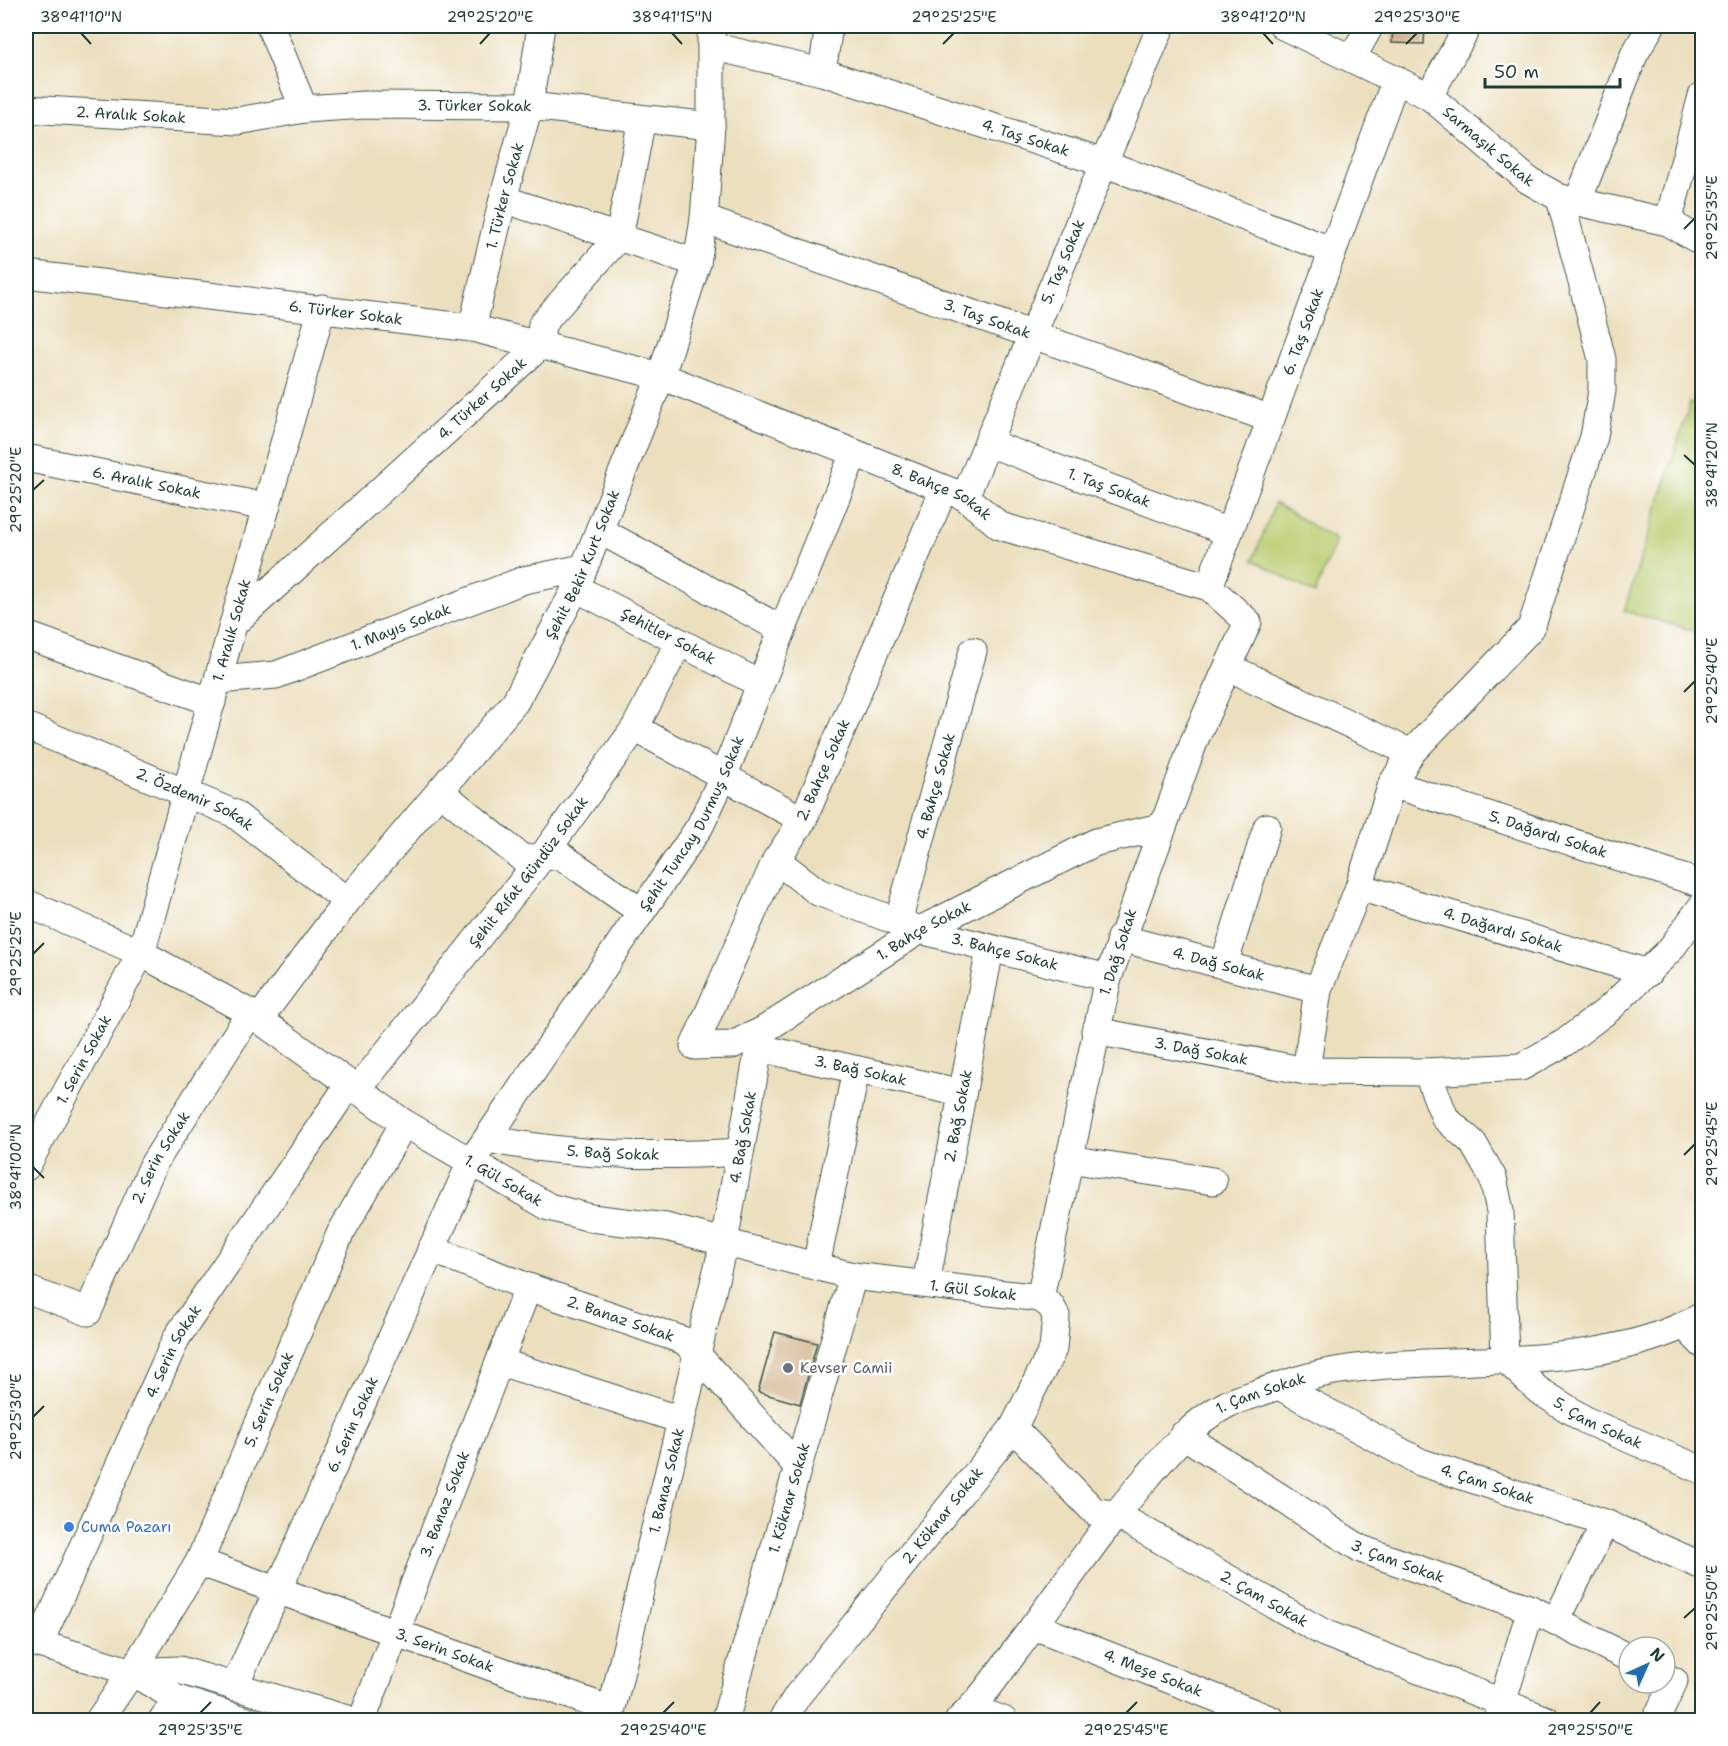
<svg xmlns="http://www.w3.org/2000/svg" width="1728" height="1746" font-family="'Shantell Sans',sans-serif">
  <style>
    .green { fill: #bacd71; stroke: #6c8552; stroke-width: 1.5 }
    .building { fill: #d3b590 }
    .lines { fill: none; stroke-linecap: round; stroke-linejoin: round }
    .minor-casing { stroke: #3e5549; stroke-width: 29 }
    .minor { stroke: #fff; stroke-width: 27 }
    .ticks { fill: none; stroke: #1f3d34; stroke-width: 2 }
    .worship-dot { fill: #6b7280; stroke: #fff; stroke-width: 2 }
    .shop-dot { fill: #3f7fe0; stroke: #fff; stroke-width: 2 }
    .labels { text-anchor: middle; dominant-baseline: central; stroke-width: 5; stroke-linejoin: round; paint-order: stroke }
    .street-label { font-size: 15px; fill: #1f3d34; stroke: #fff }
    .worship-label { font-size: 15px; fill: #5b616d; stroke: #fff; text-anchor: start }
    .shop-label { font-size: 15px; fill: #366cbe; stroke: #fff; text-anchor: start }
    .neatline { fill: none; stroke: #1f3d34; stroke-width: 2 }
    .ticks-label { font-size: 15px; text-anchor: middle; fill: #1f3d34 }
  </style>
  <rect width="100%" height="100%" fill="#fff"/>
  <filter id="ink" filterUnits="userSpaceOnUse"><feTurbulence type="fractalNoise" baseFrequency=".0167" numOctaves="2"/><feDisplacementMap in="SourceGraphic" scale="12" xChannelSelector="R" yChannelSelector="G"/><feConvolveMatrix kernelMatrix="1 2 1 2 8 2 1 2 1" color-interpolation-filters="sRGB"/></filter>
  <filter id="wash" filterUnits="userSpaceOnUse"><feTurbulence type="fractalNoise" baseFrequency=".008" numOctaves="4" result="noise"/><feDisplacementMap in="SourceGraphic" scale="24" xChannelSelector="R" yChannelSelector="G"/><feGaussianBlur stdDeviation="1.35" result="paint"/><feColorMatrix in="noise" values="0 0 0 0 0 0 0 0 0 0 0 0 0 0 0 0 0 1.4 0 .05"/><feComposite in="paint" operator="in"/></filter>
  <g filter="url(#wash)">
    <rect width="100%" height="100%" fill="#ecdfbe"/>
    <!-- green -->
    <path class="green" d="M1690,403L1702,408V633L1624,611Z
      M1275,503L1336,540L1315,594L1253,560Z"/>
    <g id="blocks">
      <!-- building -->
      <path class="building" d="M1393,26H1425L1424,44L1392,43Z
        M775,1332L817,1343L800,1404L758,1392Z"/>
    </g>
  </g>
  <g filter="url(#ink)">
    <use href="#blocks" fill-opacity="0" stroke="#3e5549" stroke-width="1.5"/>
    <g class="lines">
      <!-- minor casing -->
      <g class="minor-casing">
        <g id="minor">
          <path d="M270,26L304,109"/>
          <path id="s1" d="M1283,26L1429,96L1528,180L1560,198L1668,222L1702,242"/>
          <path id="s2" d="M711,46L822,72L1104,163L1333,251"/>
          <path d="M1352,58L1370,26"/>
          <path d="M822,72L829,26"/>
          <path d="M1429,96L1468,26"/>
          <path id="s3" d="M26,109L238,121L304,109L365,105L529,106L711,126"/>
          <path d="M503,199L697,263"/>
          <path d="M1578,201L1634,55L1651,26"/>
          <path id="s4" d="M704,219L1271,419"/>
          <path d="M1668,222L1702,96"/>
          <path id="s5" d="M26,274L472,328L661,376L965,497L1000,526L1209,587L1248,622L1195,739L1108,978L1040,1298"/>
          <path id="s6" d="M472,328L503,199L529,106L541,26"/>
          <path id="s7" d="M988,443L1229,532"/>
          <path id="s8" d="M26,458L266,507"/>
          <path id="s9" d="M944,489L803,820L776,860L694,1046L732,1045L762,1031L920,930L1096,842L1161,827"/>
          <path id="s10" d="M965,497L1161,26"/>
          <path d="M599,530L781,629"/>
          <path id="s11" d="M1209,587L1396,79"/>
          <path id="s12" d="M576,588L760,684"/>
          <path id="s13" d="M233,624L540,346L542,324L619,237L642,119"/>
          <path d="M26,635L212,702"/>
          <path d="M1228,667L1411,753"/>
          <path id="s14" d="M218,680L276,675L524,580L583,568"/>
          <path id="s15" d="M26,726L233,813L347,901"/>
          <path d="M635,728L803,820"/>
          <path id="s16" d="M1392,784L1702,884"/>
          <path d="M441,792L523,859L560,855L640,911"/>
          <path id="s17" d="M776,860L818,892L920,930L1108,978"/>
          <path id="s18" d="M1359,887L1648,973"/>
          <path id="s19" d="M26,903L141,953L250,1013L404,1123L549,1207L591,1218L666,1227L853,1276L1040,1298"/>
          <path id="s20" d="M898,922L973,651"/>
          <path id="s21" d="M1120,938L1318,990"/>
          <path d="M1224,965L1267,827"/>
          <path id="s22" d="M259,1019L347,901L515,702L576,588L661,376L697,263L704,219L711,126V26"/>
          <path id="s23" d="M1095,1031L1306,1071L1427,1072L1521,1067L1564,1043L1609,1009L1670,950L1702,906"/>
          <path id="s24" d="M759,1048L962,1093"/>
          <path d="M1306,1071L1318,990L1359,887L1392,784L1411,753L1531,628L1594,437L1602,391V359L1560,198"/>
          <path id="s25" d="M1427,1072L1445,1118L1473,1143L1493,1178L1500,1211L1505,1359L1538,1390L1587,1421L1702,1470"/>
          <path id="s26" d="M358,1089L542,857L635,728L679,642"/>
          <path id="s27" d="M488,1139C572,1156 654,1157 740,1152"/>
          <path d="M1068,1159L1213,1181"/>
          <path id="s28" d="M26,1167L141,953L322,308"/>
          <path id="s29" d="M431,1249L528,1287L685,1341L798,1467"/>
          <path d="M816,1266L856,1070"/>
          <path id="s30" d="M926,1283L990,949"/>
          <path id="s31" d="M26,1289L88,1312L154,1163L250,1013"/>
          <path d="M1685,1326L1702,1344"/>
          <path d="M500,1362L681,1420"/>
          <path id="s32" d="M1279,1386L1420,1462L1605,1523L1702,1566"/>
          <path id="s33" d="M1013,1428L1095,1512L1115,1514L1324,1633L1547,1720"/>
          <path id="s34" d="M1183,1435L1361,1549L1531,1609L1629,1658"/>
          <path id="s35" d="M199,1562L611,1710"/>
          <path d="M1556,1621L1605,1523"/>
          <path id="s36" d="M1034,1626L1272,1720"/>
          <path d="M26,1640L132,1672L177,1699L244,1720"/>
          <path id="s37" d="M39,1644L177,1337L350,1083"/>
          <path d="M132,1672L179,1670L350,1720"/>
          <path id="s38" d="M234,1687L471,1162L700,826L723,777L854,453"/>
          <path d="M971,1708L1003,1720"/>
          <path d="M1497,1719L1531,1609"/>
          <path id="s39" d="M99,1720L132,1672L199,1562L340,1234L404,1123"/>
          <path d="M162,1720L177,1699"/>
          <path id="s40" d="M362,1720L528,1287"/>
          <path id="s41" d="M609,1720L724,1242L762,1031"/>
          <path id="s42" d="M725,1720L853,1276"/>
          <path id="s43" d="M782,1720L798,1695L1013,1428L1053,1349L1056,1316L1051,1306L1040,1298"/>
          <path id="s44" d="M959,1720C981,1700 998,1674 1016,1650C1060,1592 1100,1531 1148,1476C1170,1450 1193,1422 1224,1406C1234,1400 1247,1397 1258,1393C1284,1384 1313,1374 1341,1370C1458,1353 1596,1375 1702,1316"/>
          <path d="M1656,1720L1674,1681L1665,1677"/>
        </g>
      </g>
      <!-- minor -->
      <use href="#minor" class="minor"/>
    </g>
  </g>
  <!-- ticks -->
  <path class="ticks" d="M81,33L91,44M672,33L682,44M1263,33L1273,44M480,44L490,33M943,44L954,33M1406,44L1417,33M1684,229L1695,218M1684,455L1695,465M33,490L44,480M1684,692L1695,681M33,954L44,943M1684,1155L1695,1144M33,1167L44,1178M33,1417L44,1406M1684,1618L1695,1608M200,1713L211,1702M663,1713L674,1702M1126,1713L1137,1702M1590,1713L1600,1702"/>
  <!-- markers -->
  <circle class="worship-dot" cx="788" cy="1368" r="6"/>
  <circle class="shop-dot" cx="69" cy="1527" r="6"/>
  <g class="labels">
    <!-- street labels -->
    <g class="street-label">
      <text stroke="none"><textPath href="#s3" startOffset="450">3. Türker Sokak</textPath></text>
      <text stroke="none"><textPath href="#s3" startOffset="105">2. Aralık Sokak</textPath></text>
      <text stroke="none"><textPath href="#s2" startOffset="328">4. Taş Sokak</textPath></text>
      <text stroke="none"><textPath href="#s1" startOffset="240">Sarmaşık Sokak</textPath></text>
      <text stroke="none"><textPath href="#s6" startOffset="136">1. Türker Sokak</textPath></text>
      <text stroke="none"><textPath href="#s10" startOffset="255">5. Taş Sokak</textPath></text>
      <text stroke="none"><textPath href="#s5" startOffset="322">6. Türker Sokak</textPath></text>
      <text stroke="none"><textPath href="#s4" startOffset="300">3. Taş Sokak</textPath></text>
      <text stroke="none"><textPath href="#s11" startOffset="272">6. Taş Sokak</textPath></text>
      <text stroke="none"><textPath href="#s13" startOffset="336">4. Türker Sokak</textPath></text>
      <text stroke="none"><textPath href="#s8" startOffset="123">6. Aralık Sokak</textPath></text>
      <text stroke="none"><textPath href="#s7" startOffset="129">1. Taş Sokak</textPath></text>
      <text stroke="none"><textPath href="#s5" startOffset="948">8. Bahçe Sokak</textPath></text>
      <text stroke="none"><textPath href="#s22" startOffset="561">Şehit Bekir Kurt Sokak</textPath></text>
      <text stroke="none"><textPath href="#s14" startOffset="192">1. Mayıs Sokak</textPath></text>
      <text stroke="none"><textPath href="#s28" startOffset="578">1. Aralık Sokak</textPath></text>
      <text stroke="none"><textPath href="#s12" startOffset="104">Şehitler Sokak</textPath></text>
      <text transform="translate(823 770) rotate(-66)">2. Bahçe Sokak</text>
      <text stroke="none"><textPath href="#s20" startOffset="141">4. Bahçe Sokak</textPath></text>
      <text stroke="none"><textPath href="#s15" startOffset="184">2. Özdemir Sokak</textPath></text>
      <text stroke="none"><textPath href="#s38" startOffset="981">Şehit Tuncay Durmuş Sokak</textPath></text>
      <text stroke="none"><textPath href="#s16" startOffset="164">5. Dağardı Sokak</textPath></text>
      <text stroke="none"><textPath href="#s26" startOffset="276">Şehit Rıfat Gündüz Sokak</textPath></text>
      <text stroke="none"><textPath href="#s18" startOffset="150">4. Dağardı Sokak</textPath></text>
      <text stroke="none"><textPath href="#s9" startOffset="873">1. Bahçe Sokak</textPath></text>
      <text stroke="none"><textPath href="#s17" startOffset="249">3. Bahçe Sokak</textPath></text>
      <text transform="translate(1118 952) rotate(-72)">1. Dağ Sokak</text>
      <text stroke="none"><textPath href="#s21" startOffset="102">4. Dağ Sokak</textPath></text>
      <text stroke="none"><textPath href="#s23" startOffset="108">3. Dağ Sokak</textPath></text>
      <text stroke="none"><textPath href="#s28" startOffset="122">1. Serin Sokak</textPath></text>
      <text stroke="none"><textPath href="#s24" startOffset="104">3. Bağ Sokak</textPath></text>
      <text stroke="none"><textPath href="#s30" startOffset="170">2. Bağ Sokak</textPath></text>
      <text stroke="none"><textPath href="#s41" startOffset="598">4. Bağ Sokak</textPath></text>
      <text stroke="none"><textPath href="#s27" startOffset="126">5. Bağ Sokak</textPath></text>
      <text stroke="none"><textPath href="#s31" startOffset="237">2. Serin Sokak</textPath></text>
      <text stroke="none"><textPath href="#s19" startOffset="554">1. Gül Sokak</textPath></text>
      <text stroke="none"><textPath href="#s19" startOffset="1040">1. Gül Sokak</textPath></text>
      <text stroke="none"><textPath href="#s29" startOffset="202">2. Banaz Sokak</textPath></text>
      <text stroke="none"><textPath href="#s37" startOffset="322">4. Serin Sokak</textPath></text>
      <text stroke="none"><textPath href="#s44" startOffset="452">1. Çam Sokak</textPath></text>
      <text stroke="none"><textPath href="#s39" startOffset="364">5. Serin Sokak</textPath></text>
      <text stroke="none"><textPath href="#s25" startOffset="423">5. Çam Sokak</textPath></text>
      <text stroke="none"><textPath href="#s38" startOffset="288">6. Serin Sokak</textPath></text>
      <text stroke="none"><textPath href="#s41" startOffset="246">1. Banaz Sokak</textPath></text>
      <text stroke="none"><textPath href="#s32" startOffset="231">4. Çam Sokak</textPath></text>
      <text stroke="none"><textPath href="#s42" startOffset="231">1. Köknar Sokak</textPath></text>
      <text stroke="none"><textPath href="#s40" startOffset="231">3. Banaz Sokak</textPath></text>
      <text stroke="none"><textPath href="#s43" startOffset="260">2. Köknar Sokak</textPath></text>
      <text stroke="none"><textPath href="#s34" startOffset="250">3. Çam Sokak</textPath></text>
      <text stroke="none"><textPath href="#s33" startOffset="309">2. Çam Sokak</textPath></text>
      <text stroke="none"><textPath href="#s35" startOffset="261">3. Serin Sokak</textPath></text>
      <text stroke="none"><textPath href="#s36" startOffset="128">4. Meşe Sokak</textPath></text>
    </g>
    <!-- worship labels -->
    <g class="worship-label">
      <text x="800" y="1368">Kevser Camii</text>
    </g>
    <!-- shop labels -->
    <g class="shop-label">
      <text x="81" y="1527">Cuma Pazarı</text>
    </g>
  </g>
  <!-- margin -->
  <rect width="1728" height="1746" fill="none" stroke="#fff" stroke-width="66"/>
  <!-- north arrow -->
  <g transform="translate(1647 1665) rotate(45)"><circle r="28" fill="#ffffff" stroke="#a5b1ae" stroke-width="1.5"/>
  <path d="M0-4.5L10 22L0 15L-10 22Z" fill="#1f6fb2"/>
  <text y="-9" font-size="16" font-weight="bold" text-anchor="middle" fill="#1f3d34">N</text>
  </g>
  <!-- scale -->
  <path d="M1485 78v9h135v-9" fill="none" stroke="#1f3d34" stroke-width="3"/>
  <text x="1494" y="78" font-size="18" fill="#1f3d34" stroke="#ffffff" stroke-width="4.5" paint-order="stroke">50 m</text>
  <rect x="33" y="33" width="1662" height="1680" class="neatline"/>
  <g class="ticks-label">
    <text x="81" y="22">38°41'10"N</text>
    <text x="490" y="22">29°25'20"E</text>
    <text x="672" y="22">38°41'15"N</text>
    <text x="954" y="22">29°25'25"E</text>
    <text x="1263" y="22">38°41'20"N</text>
    <text x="1417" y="22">29°25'30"E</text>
    <text transform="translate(1712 218) rotate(-90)" y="5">29°25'35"E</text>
    <text transform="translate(1712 465) rotate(-90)" y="5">38°41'20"N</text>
    <text transform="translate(16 490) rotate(-90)" y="5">29°25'20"E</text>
    <text transform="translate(1712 681) rotate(-90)" y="5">29°25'40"E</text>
    <text transform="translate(16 954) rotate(-90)" y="5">29°25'25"E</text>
    <text transform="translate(1712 1144) rotate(-90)" y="5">29°25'45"E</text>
    <text transform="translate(16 1167) rotate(-90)" y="5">38°41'00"N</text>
    <text transform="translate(16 1417) rotate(-90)" y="5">29°25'30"E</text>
    <text transform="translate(1712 1608) rotate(-90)" y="5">29°25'50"E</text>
    <text x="200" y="1735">29°25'35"E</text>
    <text x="663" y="1735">29°25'40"E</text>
    <text x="1126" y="1735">29°25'45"E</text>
    <text x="1590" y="1735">29°25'50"E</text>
  </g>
</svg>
